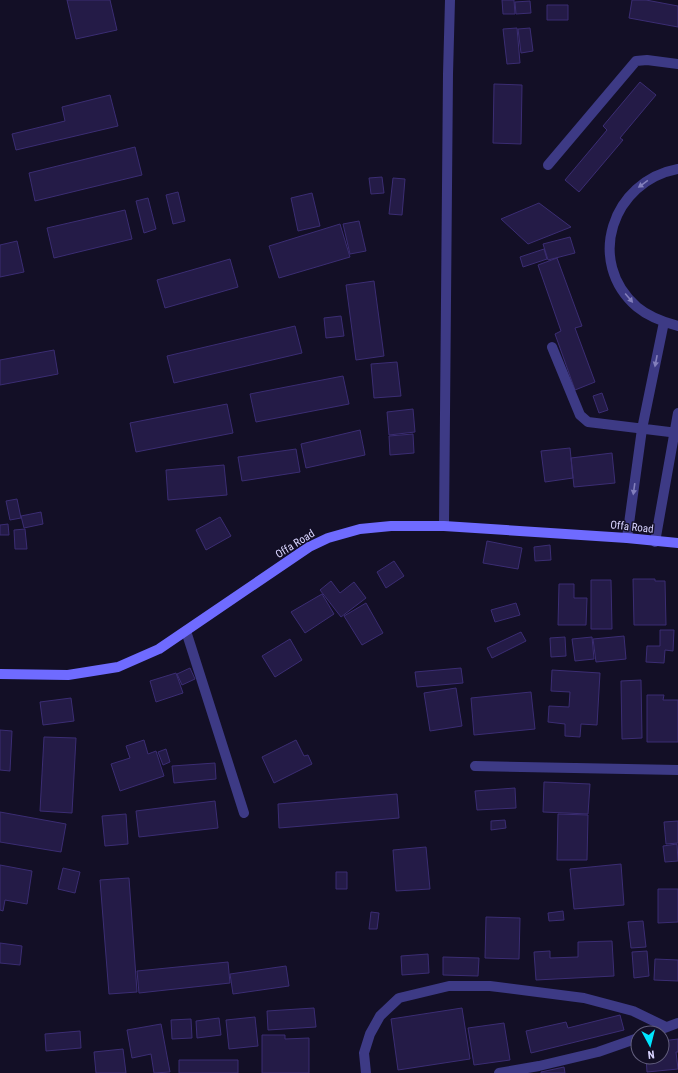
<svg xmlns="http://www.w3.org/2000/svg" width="678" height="1073" font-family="'Roboto Condensed',sans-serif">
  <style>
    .building { fill: #241b47; stroke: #3b2d73 }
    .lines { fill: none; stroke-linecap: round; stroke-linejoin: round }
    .lane { stroke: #3d3a85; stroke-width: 10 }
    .street { stroke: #3d3a85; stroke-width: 10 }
    .secondary { stroke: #6f6bff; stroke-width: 10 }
    .oneway { fill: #837fbc }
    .labels { text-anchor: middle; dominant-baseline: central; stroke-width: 3; stroke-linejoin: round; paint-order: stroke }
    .street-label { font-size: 11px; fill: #d9d4ff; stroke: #130f26 }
  </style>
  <rect width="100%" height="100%" fill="#130f26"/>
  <!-- building -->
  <path class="building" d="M67,0H110L117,30L76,39Z
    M502,0H514L515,14H503Z
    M632,0H646L678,6V27L629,18Z
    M530,1L531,13L516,14L515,2Z
    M547,5H568V20H547Z
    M517,28L520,63L507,64L503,29Z
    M530,28L533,51L521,53L518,29Z
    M640,82L656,95L620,138L623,140L579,192L565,180L607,130L603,126Z
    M494,84L522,85L521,144L493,143Z
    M110,95L118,126L16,150L12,134L65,121L62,107Z
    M135,147L142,175L35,201L29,173Z
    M382,177L384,193L371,194L369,178Z
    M393,178L405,179L402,215L389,214Z
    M178,192L185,221L173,224L166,195Z
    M312,193L320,226L298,231L291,198Z
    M148,198L156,229L144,233L136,201Z
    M539,203L571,227L528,244L501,219Z
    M125,210L132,239L54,258L47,228Z
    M359,221L366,251L350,254L343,224Z
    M340,224L350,257L279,278L269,246Z
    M570,237L575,253L548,260L543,244Z
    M17,241L24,272L0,277V245Z
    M544,249L547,259L523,267L520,257Z
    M557,258L582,326L575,328L595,382L575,390L555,334L561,331L538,265Z
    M230,259L238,287L165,308L157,280Z
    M374,281L384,356L356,360L346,285Z
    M341,316L344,336L326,338L324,318Z
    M295,326L302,353L174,383L167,356Z
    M54,350L58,374L0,385V360Z
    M397,362L401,396L374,398L371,364Z
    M343,376L349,404L256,422L250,394Z
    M602,393L608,410L599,413L593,396Z
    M227,404L233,433L136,452L130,423Z
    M413,409L415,432L389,435L387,412Z
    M360,430L365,455L306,468L301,444Z
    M413,434L414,453L390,455L389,436Z
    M570,448L573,478L545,482L541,451Z
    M296,449L300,472L242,481L238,457Z
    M612,453L615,483L574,487L571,458Z
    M224,465L227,495L168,500L166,470Z
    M17,499L21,518L10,520L6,501Z
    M41,512L43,524L24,528L21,516Z
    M220,517L231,536L206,550L196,530Z
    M8,524L9,535H0V525Z
    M25,529L27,549H15L14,530Z
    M487,541L522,548L518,569L483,563Z
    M550,545L551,560L535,561L534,547Z
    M394,561L404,576L386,588L377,572Z
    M633,579H655V581H665L666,625H634Z
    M591,580H611L612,629H591Z
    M331,581L340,593L354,582L366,598L341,617L320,590Z
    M559,584H574V598H587L586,625H558Z
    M322,594L334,614L305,633L291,612Z
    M366,603L383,633L362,645L344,616Z
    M516,603L520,615L495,622L491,610Z
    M660,630H674L673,651L665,650L664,663L646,662L647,646H660Z
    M521,632L526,641L492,658L487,648Z
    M624,636L626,659L596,662L593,639Z
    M565,637L566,656L551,657L550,638Z
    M592,637L594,659L575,661L572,639Z
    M290,639L302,660L275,677L262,656Z
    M190,668L195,679L182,685L177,674Z
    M461,668L463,683L417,687L415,672Z
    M552,670L600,673L597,725L581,724L580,737L565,736V724L548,722L549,706L569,707L570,692L551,691Z
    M176,673L183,693L156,702L150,681Z
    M641,680L642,738L622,739L621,681Z
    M456,688L462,726L430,731L424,693Z
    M531,692L535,729L474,735L471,698Z
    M647,695H664L663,700H678V742H647Z
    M71,698L74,721L43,725L40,702Z
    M0,730L12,731L10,771L0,770Z
    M44,737L76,738L72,813L40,811Z
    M144,740L148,754L156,751L164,776L120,791L111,764L130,758L126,746Z
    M296,740L304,756L308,755L312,764L274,783L262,757Z
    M166,749L170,762L163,765L158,752Z
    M215,763L216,779L174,783L172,766Z
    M544,782L590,784L588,814L543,812Z
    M515,788L516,808L477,810L475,791Z
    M397,794L399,818L279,828L278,804Z
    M215,801L218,828L139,837L136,811Z
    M0,812L66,824L61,852L0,842Z
    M126,814L128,844L105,846L102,816Z
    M558,814L588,815L587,860H557Z
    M505,820L506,828L491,830V821Z
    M678,821V843L666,844L664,822Z
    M677,844L678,861L665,862L663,846Z
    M426,847L430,889L396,891L393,850Z
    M621,864L624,905L574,909L570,869Z
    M0,865L32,871L27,904L5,900L3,911L0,910Z
    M63,868L80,872L75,893L58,889Z
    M336,872H347V889H336Z
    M129,878L137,992L109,994L100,880Z
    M658,889H678V922L658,923Z
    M563,911L564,920L549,921L548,913Z
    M371,912L379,913L377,929H369Z
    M486,917L520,918L519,959L485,958Z
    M643,921L646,947L631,948L628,922Z
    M612,941L614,976L536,980L534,952L550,951V958L578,957V942Z
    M0,943L22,946L20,965L0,963Z
    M647,951L649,976L634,978L632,952Z
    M428,954L429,973L402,975L401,956Z
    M443,957L479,958L478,976L443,975Z
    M655,959L678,960V981L654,980Z
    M228,962L230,983L139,993L137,971Z
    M286,966L289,986L233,994L230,974Z
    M314,1008L316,1027L268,1030L267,1011Z
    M462,1008L470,1059L398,1070L391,1019Z
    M620,1015L624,1030L531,1053L526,1031L566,1022L568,1028Z
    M255,1017L258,1046L229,1049L226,1020Z
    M219,1018L221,1035L197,1038L196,1021Z
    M191,1019L192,1038L172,1039L171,1020Z
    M504,1023L510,1060L474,1065L468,1028Z
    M161,1024L170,1072L154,1073L151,1054L132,1058L127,1030Z
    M80,1031L81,1048L46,1051L45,1034Z
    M262,1035H285V1039L309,1038V1073H262Z
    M678,1039V1052H676L678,1069L647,1072L646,1057H662V1041Z
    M123,1049L126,1073H96L94,1052Z
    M179,1060H238V1073H179Z
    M564,1067L565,1073H541V1072Z"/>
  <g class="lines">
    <!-- lane -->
    <path class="lane" d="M548,165L636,61L647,60L678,64
      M678,169C612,181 585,262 637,307C649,317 663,322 678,326
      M552,347L580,415L588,422L678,433
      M627,538L642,429L664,322
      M655,542L678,413
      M186,631L244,813"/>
    <!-- street -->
    <path class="street" d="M444,526L448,74L450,0
      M475,766L678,770
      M651,1033L678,1023
      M366,1073L364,1053L370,1034L380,1016L399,998L449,986H490L584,998L633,1011L666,1027
      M499,1073L539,1066L598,1052L638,1038"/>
    <!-- secondary -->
    <path class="secondary" d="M0,674L68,675L118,667L159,649L309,547L328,538L360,529L391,526H444L627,538L678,543"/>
  </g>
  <!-- one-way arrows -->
  <defs><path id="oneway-solid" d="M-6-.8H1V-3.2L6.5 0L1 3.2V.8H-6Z"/></defs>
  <g class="oneway">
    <use href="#oneway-solid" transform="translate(643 184) rotate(144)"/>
    <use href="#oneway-solid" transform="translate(629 298) rotate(50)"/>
    <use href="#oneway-solid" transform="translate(656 361) rotate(101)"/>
    <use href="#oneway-solid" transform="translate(634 489) rotate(98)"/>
  </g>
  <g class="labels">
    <!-- street labels -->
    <g class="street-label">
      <text transform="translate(632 527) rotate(6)">Offa Road</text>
      <text transform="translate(295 544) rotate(-32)">Offa Road</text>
    </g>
  </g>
  <!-- north arrow -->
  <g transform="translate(650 1045) rotate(173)"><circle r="19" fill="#130f26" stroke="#625e7d"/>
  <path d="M0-3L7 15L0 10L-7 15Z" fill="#00e5ff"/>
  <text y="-6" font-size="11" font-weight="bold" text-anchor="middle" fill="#d9d4ff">N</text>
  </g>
</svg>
